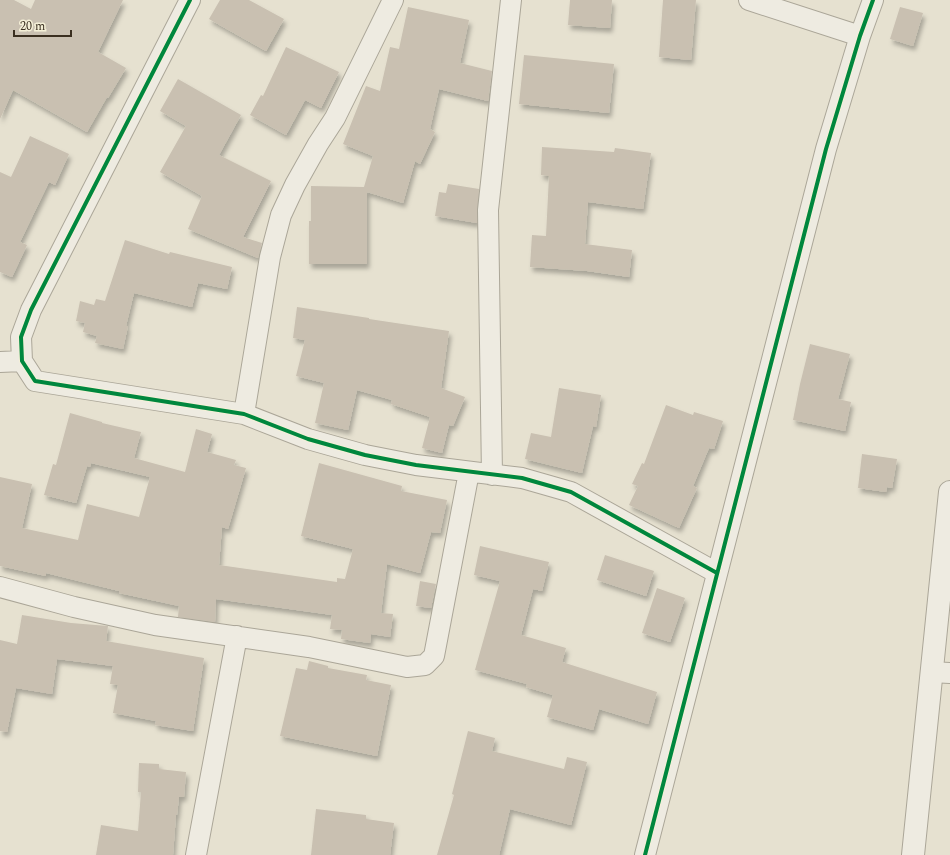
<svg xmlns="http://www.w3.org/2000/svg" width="950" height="855" font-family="Spectral,serif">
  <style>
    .building { fill: #c9c0b1; filter: url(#shadow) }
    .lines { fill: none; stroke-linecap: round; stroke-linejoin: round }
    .minor-casing { stroke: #aba698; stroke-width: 22 }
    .tertiary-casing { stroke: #aba698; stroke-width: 24 }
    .minor { stroke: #eeebe1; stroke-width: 20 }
    .tertiary { stroke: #eeebe1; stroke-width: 22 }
    .cycleway-casing { stroke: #f5f0d7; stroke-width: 6 }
    .cycleway { stroke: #00873e; stroke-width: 4 }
  </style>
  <defs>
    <filter id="shadow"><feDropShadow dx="2.5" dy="4.5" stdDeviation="2" flood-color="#0004"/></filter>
  </defs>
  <rect width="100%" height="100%" fill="#e6e1d0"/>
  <!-- building -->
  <path class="building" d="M0,0H14L31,9L35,0H123L98,52L126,68L108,98L107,97L87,132L13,90L0,119Z
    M220,0H249L284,19L266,51L209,19Z
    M570,0H612L610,28L568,25Z
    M663,0H696L691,60L659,57Z
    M408,7L469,20L460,63L492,71L488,101L439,89L430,129L435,132L420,164L415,161L403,203L367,192V264H309V221H311V186L364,187L373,156L343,144L366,86L380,91L390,47L399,49Z
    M900,7L923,13L913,46L890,39Z
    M286,47L339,72L321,108L305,100L286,135L250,115L261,95L263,96Z
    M524,55L614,64L609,113L519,104Z
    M178,79L241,115L219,155L271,181L243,237L262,243L258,258L188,229L202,196L160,172L186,126L160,111Z
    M30,136L69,154L55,185L49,182L20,242L27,245L12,277L0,272V172L11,177Z
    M542,147L614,152L615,148L651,153L643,209L588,202L585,244L632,250L629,277L587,271L530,267L532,235L546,236L549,176L541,175Z
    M448,184L479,189L477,223L435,216L439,192L446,193Z
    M125,240L169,254L170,252L232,267L227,289L198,283L192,307L134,293L126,326H128L123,349L95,343L97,336L83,332L85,323L76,321L80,301L94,305L96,299L105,301Z
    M297,307L369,318V319L449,331L441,388L465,397L453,426L449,425L442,453L422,448L430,417L391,404L392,400L357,390L348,430L315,423L324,383L296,376L305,340L293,338Z
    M810,344L850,354L838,399L851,402L845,431L793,420L800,384Z
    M559,388L601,395L596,427L593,426L582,473L525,459L531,433L551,437Z
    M666,405L693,415L694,412L723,421L714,449L709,448L693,486L697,488L679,528L629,505L638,486L632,484L642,463L644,464Z
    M70,413L102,422V423L141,432L134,458L185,472L196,429L212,434L207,452L236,460L234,465L246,468L228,529L222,527L219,565L337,582V578L345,579L353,549L301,536L319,463L402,486L401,491L447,500L440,533L431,532L420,573L387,564L381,613L393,614L390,637L371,634L370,643L341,639L342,630L330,629L332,615L216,599L215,622L178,617L179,606L119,593V591L46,573V576L0,566V477L32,484L22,528L78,540L87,504L139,517L150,477L91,463L90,467L87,466L76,503L44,495L53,464L56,465Z
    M862,454L897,459L892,488L887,487L886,492L858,488Z
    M480,546L549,562L542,591L533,589L521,635L566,648L562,662L657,692L648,724L599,709L593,730L547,717L553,695L526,687L527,684L475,670L500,581L474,575Z
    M605,555L654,571L646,596L597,580Z
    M420,581L436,584L431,608L416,606Z
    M657,588L685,598L670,642L642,633Z
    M22,615L71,623L108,626L106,641L204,658L193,731L155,725L156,721L113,713L118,685L110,684L113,666L57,659L52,694L16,688L7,732L0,731V640L17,644Z
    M309,661L328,666V668L367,675L366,680L391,685L377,756L280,736L296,668L307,670Z
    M468,731L495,738L492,751L564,769L567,757L587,762L571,825L510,809L499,855H437L454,795L452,794Z
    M139,763L159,764V769L186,772L184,797H179L177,815H176L173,855H96L101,825L138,831L141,792H138Z
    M316,809L366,815V819L394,823L390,855H311Z"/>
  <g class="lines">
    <!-- minor casing -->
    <g class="minor-casing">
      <path id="minor" d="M190,0L31,310L21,337L22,361L35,381L244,414L308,439L365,455L416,465L522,478L571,492L717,573
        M749,0L860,36
        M0,362L22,361
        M244,414L270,257L281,215L295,185L318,144L335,118L393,0
        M492,475L488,210L511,0
        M0,587L74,607L155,625L309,647L407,667L425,665L434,656L469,472
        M931,672L950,673
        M196,855L237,636
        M645,855L826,149L860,36L873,0"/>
    </g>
    <!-- tertiary casing -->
    <g class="tertiary-casing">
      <path id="tertiary" d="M913,855L950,492"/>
    </g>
    <!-- minor -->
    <use href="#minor" class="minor"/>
    <!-- tertiary -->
    <use href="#tertiary" class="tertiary"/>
    <!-- cycleway casing -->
    <g class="cycleway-casing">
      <path id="cycleway" d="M190,0L31,310L21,337L22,361L35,381L244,414L308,439L365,455L416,465L522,478L571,492L717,573
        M645,855L826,149L860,36L873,0"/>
    </g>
    <!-- cycleway -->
    <use href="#cycleway" class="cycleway"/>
  </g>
  <!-- scale -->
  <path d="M14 30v6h57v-6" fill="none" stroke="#3a2f20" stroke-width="2"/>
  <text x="20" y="30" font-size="12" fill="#3a2f20" stroke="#f5f0d7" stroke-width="3" paint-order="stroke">20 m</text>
</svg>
